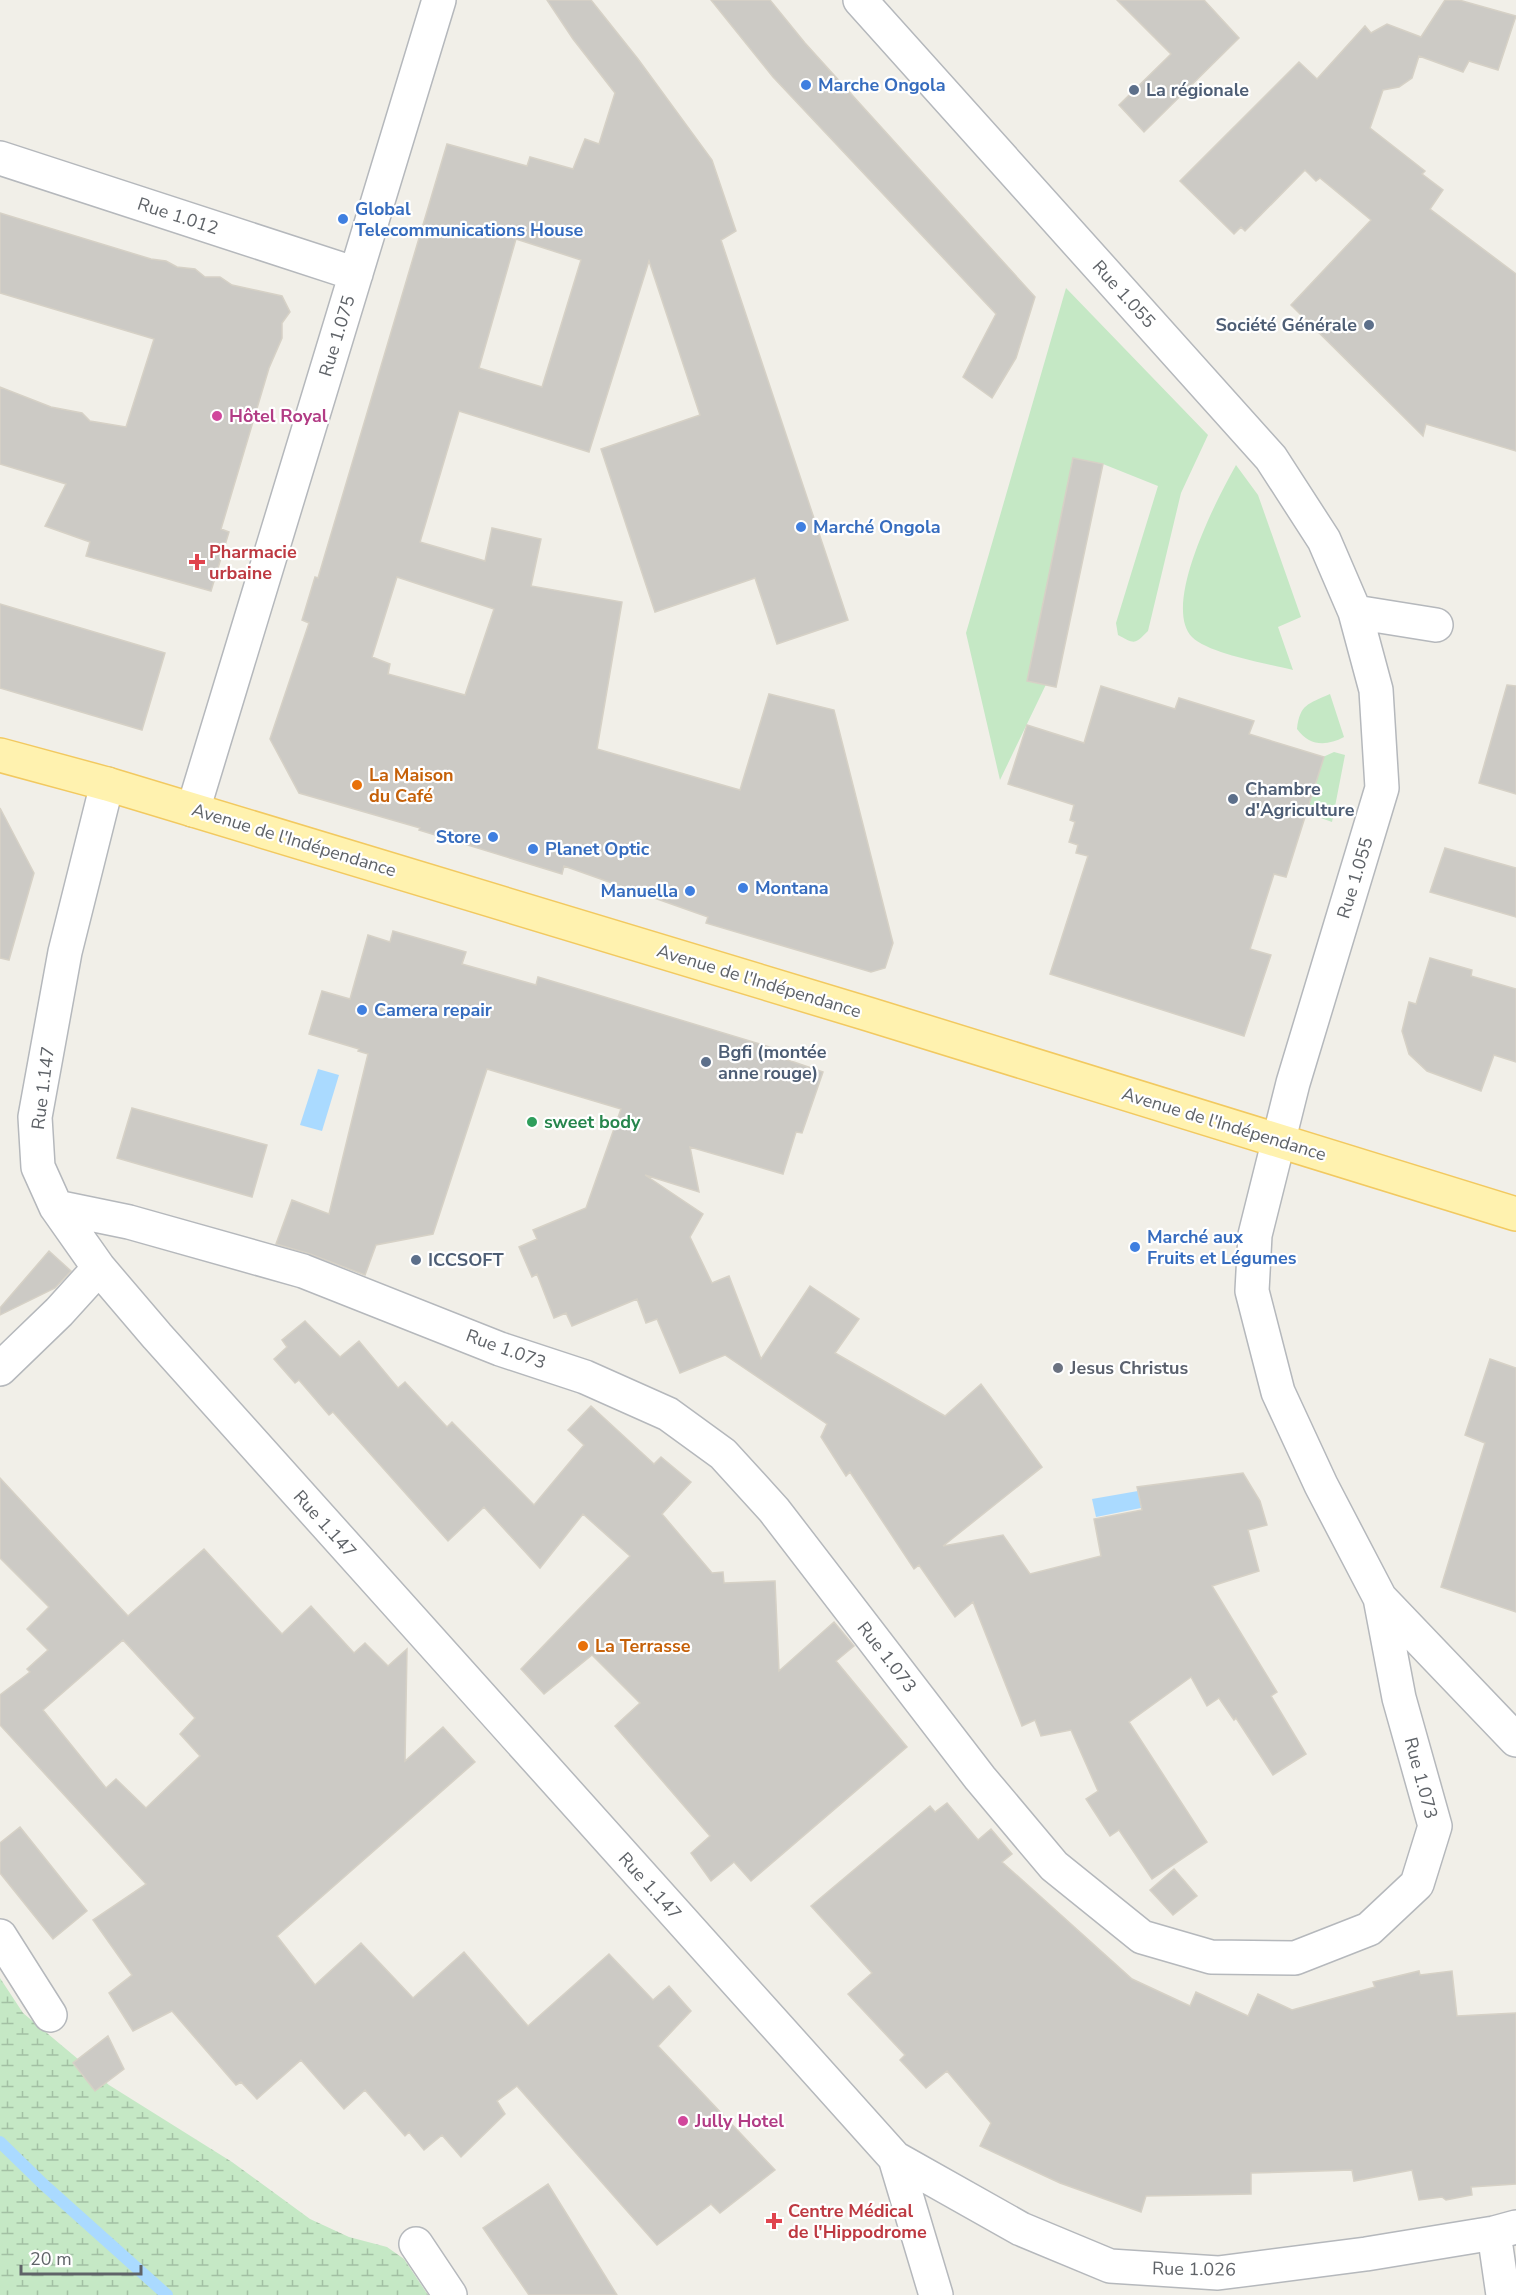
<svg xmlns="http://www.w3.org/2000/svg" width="1516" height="2295" font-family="'Nunito Sans',sans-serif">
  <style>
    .grass { fill: #c5e8c5 }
    .wetland { fill: url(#wetland-marsh) }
    .water { fill: #aadaff }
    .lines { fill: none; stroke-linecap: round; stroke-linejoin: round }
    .stream { stroke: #aadaff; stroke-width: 12 }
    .building { fill: #cccac5; stroke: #d6d1c6; stroke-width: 1.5; fill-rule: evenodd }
    .minor-casing { stroke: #b5b8bc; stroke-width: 36 }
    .major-casing { stroke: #f2c960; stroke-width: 36 }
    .minor { stroke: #fff; stroke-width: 33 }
    .major { stroke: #fff2af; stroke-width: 33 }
    .shop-dot { fill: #3f7fe0; stroke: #fff; stroke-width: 2 }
    .service-dot { fill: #5c6f8a; stroke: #fff; stroke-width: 2 }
    .hotel-dot { fill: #d1479c; stroke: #fff; stroke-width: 2 }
    .health-dot { fill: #e0444e; stroke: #fff; stroke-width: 2 }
    .food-dot { fill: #e8710a; stroke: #fff; stroke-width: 2 }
    .leisure-dot { fill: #2e9e5b; stroke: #fff; stroke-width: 2 }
    .worship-dot { fill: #6b7280; stroke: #fff; stroke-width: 2 }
    .labels { text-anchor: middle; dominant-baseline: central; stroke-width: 4.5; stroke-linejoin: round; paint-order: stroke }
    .shop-label { font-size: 18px; font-weight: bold; fill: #366cbe; stroke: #fff; text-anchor: start }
    .service-label { font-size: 18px; font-weight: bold; fill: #4e5e75; stroke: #fff; text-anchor: start }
    .street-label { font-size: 18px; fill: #5f6368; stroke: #fff }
    .hotel-label { font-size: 18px; font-weight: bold; fill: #b23c85; stroke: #fff; text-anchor: start }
    .health-label { font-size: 18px; font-weight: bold; fill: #be3a42; stroke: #fff; text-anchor: start }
    .food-label { font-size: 18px; font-weight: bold; fill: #c56008; stroke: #fff; text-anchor: start }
    .leisure-label { font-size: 18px; font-weight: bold; fill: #27864d; stroke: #fff; text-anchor: start }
    .worship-label { font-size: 18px; font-weight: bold; fill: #5b616d; stroke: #fff; text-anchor: start }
  </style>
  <defs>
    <pattern id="wetland-marsh" width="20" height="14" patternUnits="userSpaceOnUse" patternTransform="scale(1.5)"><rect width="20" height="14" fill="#c5e8c5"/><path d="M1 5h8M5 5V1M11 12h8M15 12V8" fill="none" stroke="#a3c0a4"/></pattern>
  </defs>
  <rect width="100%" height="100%" fill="#f1efe8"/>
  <!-- grass -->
  <path class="grass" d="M1066,288L1208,435L1181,493L1148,631C1134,645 1135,644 1118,635L1116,623L1158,486L1103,464L1073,458L1036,639L1065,645L1000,780L966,633Z
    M1236,465L1258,495L1301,617L1278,627L1293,670C1269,664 1209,654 1192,637C1161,605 1218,497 1236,465Z
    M1330,694L1344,737C1327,746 1310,747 1297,729C1300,704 1308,704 1330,694Z
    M1334,752L1345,755L1332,822L1307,813L1323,757Z"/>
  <!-- wetland -->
  <path class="wetland" d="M0,1978L23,2013L109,2085L232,2162L310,2219L349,2237L387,2247L404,2259L428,2295H0Z"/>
  <!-- water -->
  <path class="water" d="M318,1069L339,1075L322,1131L300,1125Z
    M1138,1491L1141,1508L1096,1517L1092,1499Z"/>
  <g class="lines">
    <!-- stream -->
    <path class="stream" d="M0,2142L43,2184L167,2295"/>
  </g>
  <!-- building -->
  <path class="building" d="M547,0H591L638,59L712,160L736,231L721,240L848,620L777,644L755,578L655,612L601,449L700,415L649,261L589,452L459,411L420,542L485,561L492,528L541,539L531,586L622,602L597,749L740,790L769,694L834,710L893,943L885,968L871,972L706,923L708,917L564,866L562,874L419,830L420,828L299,793L270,739L309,623L302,620L315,577L318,578L447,144L527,166L530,157L573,169L585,139L599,144L615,93L573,39ZM516,239L581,260L542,387L479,368ZM397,577L494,609L465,695L388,674L390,664L372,657Z
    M711,0H770L805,43L1035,297L1016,358L992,398L963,377L996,314L773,77Z
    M1117,0H1204L1239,38L1144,132L1119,105L1171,54Z
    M1445,0H1459L1516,16L1498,70L1469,61L1463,72L1419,56L1412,78L1399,87L1383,90L1370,128L1425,171L1422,174L1443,190L1430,209L1516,274V451L1426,424L1423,436L1291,305L1371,220L1320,178L1316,181L1305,170L1245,231L1241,227L1234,234L1180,181L1299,62L1317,79L1365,26L1371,33L1387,24L1421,37Z
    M0,213L151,259L166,261L177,267L195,269L205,277H220L232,285L282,296L290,312L282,323V338L269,368L221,529L229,532L211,591L86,556L90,542L45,526L66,484L0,464V387L51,407L82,413L90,421L126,427L154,339L0,293Z
    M1073,458L1103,464L1056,687L1027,681Z
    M0,604L165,653L142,730L0,688Z
    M1507,685L1516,686V794L1479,783Z
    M1101,686L1175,709L1179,698L1254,721L1249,734L1324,757L1286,877L1274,874L1250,949L1271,955L1244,1036L1050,974L1088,856L1076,853L1078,845L1069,842L1075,822L1070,820L1074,805L1008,784L1027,725L1084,743Z
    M0,808L34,873L9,960L0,958Z
    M1445,848L1516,868V917L1430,892Z
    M393,931L466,952L462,964L536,985L538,977L585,991L786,1052L785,1059L823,1072L802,1133L796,1132L783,1174L690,1147L699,1192L645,1175L703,1214L690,1237L712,1283L729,1276L761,1359L810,1286L859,1319L835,1353L945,1416L981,1384L1042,1467L943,1546L1003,1535L1030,1574L1101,1556L1094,1519L1142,1510L1137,1487L1243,1473L1260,1501L1267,1525L1248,1530L1259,1571L1212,1586L1277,1692L1271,1696L1306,1754L1273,1775L1236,1718L1234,1720L1219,1698L1207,1706L1191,1677L1129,1722L1207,1842L1152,1879L1119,1830L1110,1836L1086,1799L1098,1791L1071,1730L1041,1736L1035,1720L1022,1726L973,1602L955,1617L919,1565L914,1569L850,1472L846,1476L821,1437L827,1424L725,1355L680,1373L657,1319L646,1323L637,1299L572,1326L566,1313L554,1318L537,1274L532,1277L519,1247L537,1239L533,1230L586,1208L621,1109L487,1069L433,1234L376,1245L365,1275L310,1254L276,1244L292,1200L329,1214L368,1054L358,1051L359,1049L309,1034L322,991L350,999L368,935L390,942Z
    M1430,958L1472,970L1471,976L1516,989V1062L1494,1055L1481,1091L1427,1071L1409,1054L1402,1031L1409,1002L1416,1004Z
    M132,1108L267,1145L252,1197L117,1158Z
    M49,1251L71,1271L55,1288L0,1315V1308Z
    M305,1321L340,1357L359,1341L398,1388L405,1382L447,1427L452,1422L534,1505L584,1445L568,1430L591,1406L654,1464L661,1457L691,1482L662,1514L712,1573L723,1572L724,1583L775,1581L779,1671L834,1622L854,1646L836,1661L907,1747L751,1881L734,1862L711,1881L691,1853L710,1836L615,1726L640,1703L592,1655L544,1694L521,1669L630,1556L583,1514L540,1568L484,1507L448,1541L333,1412L329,1415L299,1380L295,1383L274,1359L287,1347L282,1340Z
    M1490,1359L1516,1368V1612L1441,1587L1485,1443L1465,1435Z
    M0,1478L128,1616L204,1549L282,1634L311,1606L354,1653L365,1643L388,1666L407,1649L405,1761L443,1727L475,1762L277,1936L315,1985L361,1943L413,1998L464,1952L528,2026L609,1954L653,2000L669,1986L691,2011L658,2046L775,2170L720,2213L711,2204L657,2245L517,2086L497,2101L505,2114L461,2157L442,2135L424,2150L409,2132L405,2136L365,2090L344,2109L301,2060L257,2099L241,2082L236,2085L172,2011L133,2031L109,1993L132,1975L93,1920L146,1884L0,1725V1695L30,1672L27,1669L48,1650L27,1629L49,1607L0,1558ZM123,1640L195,1718L180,1734L200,1756L146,1808L116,1779L106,1788L43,1710Z
    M947,1803L978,1840L991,1829L1012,1854L1002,1862L1132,1979L1190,2006L1196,1992L1248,2016L1258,1994L1292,2010L1375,1987L1373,1982L1419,1971L1420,1975L1452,1971L1457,2016L1516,2013V2184L1471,2187L1472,2195L1446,2200L1442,2197L1419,2200L1412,2170L1354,2181L1352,2170L1251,2173V2194L1146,2196L1141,2212L1060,2183L980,2146L991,2123L947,2071L926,2088L900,2060L905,2055L848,1994L872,1973L811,1906L930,1806L935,1812Z
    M20,1827L87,1911L53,1939L0,1873V1843Z
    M1174,1869L1197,1896L1173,1915L1150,1890Z
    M108,2036L124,2069L95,2091L73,2063Z
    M548,2184L617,2295H529L483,2228Z"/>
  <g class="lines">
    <!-- minor casing -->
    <g class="minor-casing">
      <path id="minor" d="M860,0L1271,458L1324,540L1355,612L1376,690L1382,788L1293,1083L1255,1235L1252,1291L1278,1392L1321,1485L1380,1598L1516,1740
        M0,158L356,274
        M1355,612L1436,625
        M107,784L65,952L35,1117L38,1167L56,1207L99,1268L157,1336L895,2158L1021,2229L1110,2266L1218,2273L1366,2254L1494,2233L1516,2227
        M193,810L439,0
        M56,1207L129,1222L303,1271L500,1349L585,1377L668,1414L723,1454L774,1510L980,1778L1054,1866L1142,1937L1211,1957L1295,1958L1369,1929L1417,1884L1435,1826L1399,1698L1380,1598
        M0,1369L59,1312L99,1268
        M0,1936L50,2015
        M895,2158L936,2295
        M1494,2233L1503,2295
        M416,2244L450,2295"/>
    </g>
    <!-- major casing -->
    <g class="major-casing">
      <path id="major" d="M0,755L107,784L868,1014L1516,1214"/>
    </g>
    <!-- minor -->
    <use href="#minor" class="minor"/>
    <!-- major -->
    <use href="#major" class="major"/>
  </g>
  <!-- markers -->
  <g class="shop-dot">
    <circle cx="806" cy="85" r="6"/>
    <circle cx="343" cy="219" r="6"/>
    <circle cx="801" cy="527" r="6"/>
    <circle cx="493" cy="837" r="6"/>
    <circle cx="533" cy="849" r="6"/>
    <circle cx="743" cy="888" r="6"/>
    <circle cx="690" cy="891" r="6"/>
    <circle cx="362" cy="1010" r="6"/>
    <circle cx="1135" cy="1247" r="6"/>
  </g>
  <g class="service-dot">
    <circle cx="1134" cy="90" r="6"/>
    <circle cx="1369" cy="325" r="6"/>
    <circle cx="1233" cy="799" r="6"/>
    <circle cx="706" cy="1062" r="6"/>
    <circle cx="416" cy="1260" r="6"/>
  </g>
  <g class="hotel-dot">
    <circle cx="217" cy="416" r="6"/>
    <circle cx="683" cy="2121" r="6"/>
  </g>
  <g class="health-dot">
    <path d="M194 553h6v6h6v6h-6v6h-6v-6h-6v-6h6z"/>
    <path d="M771 2212h6v6h6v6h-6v6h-6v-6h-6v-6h6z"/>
  </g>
  <g class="food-dot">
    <circle cx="357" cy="785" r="6"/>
    <circle cx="583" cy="1646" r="6"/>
  </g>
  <circle class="leisure-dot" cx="532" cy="1122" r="6"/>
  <circle class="worship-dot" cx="1058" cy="1368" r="6"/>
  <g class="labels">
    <!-- shop labels -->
    <g class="shop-label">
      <text x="818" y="85">Marche Ongola</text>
      <text x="355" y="209">Global<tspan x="355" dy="21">Telecommunications House</tspan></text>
      <text x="813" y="527">Marché Ongola</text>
      <text x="481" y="837" text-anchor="end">Store</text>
      <text x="545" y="849">Planet Optic</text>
      <text x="755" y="888">Montana</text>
      <text x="678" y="891" text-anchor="end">Manuella</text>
      <text x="374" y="1010">Camera repair</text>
      <text x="1147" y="1237">Marché aux<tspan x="1147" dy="21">Fruits et Légumes</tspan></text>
    </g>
    <!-- service labels -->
    <g class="service-label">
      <text x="1146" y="90">La régionale</text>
      <text x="1357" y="325" text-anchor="end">Société Générale</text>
      <text x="1245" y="789">Chambre<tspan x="1245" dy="21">d'Agriculture</tspan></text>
      <text x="718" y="1052">Bgfi (montée<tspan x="718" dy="21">anne rouge)</tspan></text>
      <text x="428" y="1260">ICCSOFT</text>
    </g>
    <!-- street labels -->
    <g class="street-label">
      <text transform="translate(178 216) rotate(18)">Rue 1.012</text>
      <text transform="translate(1124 294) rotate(48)">Rue 1.055</text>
      <text transform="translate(337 336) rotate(-73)">Rue 1.075</text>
      <text transform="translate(294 840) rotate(17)">Avenue de l'Indépendance</text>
      <text transform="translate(1355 878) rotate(-73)">Rue 1.055</text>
      <text transform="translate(759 981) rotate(17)">Avenue de l'Indépendance</text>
      <text transform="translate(43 1088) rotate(-83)">Rue 1.147</text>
      <text transform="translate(1224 1124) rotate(17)">Avenue de l'Indépendance</text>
      <text transform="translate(506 1349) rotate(20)">Rue 1.073</text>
      <text transform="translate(325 1524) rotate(48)">Rue 1.147</text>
      <text transform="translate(887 1657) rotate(52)">Rue 1.073</text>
      <text transform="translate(1421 1778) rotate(75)">Rue 1.073</text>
      <text transform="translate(650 1886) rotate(48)">Rue 1.147</text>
      <text transform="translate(1194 2269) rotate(1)">Rue 1.026</text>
    </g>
    <!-- hotel labels -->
    <g class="hotel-label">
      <text x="229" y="416">Hôtel Royal</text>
      <text x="695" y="2121">Jully Hotel</text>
    </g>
    <!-- health labels -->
    <g class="health-label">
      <text x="209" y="552">Pharmacie<tspan x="209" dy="21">urbaine</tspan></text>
      <text x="788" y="2211">Centre Médical<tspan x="788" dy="21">de l'Hippodrome</tspan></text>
    </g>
    <!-- food labels -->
    <g class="food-label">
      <text x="369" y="775">La Maison<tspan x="369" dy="21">du Café</tspan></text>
      <text x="595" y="1646">La Terrasse</text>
    </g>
    <!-- leisure labels -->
    <g class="leisure-label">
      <text x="544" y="1122">sweet body</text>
    </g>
    <!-- worship labels -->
    <g class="worship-label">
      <text x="1070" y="1368">Jesus Christus</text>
    </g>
  </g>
  <!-- scale -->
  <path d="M21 2265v9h120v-9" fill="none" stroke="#5f6368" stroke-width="3"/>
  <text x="30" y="2265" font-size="18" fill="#5f6368" stroke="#ffffff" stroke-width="4.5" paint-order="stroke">20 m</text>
</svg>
